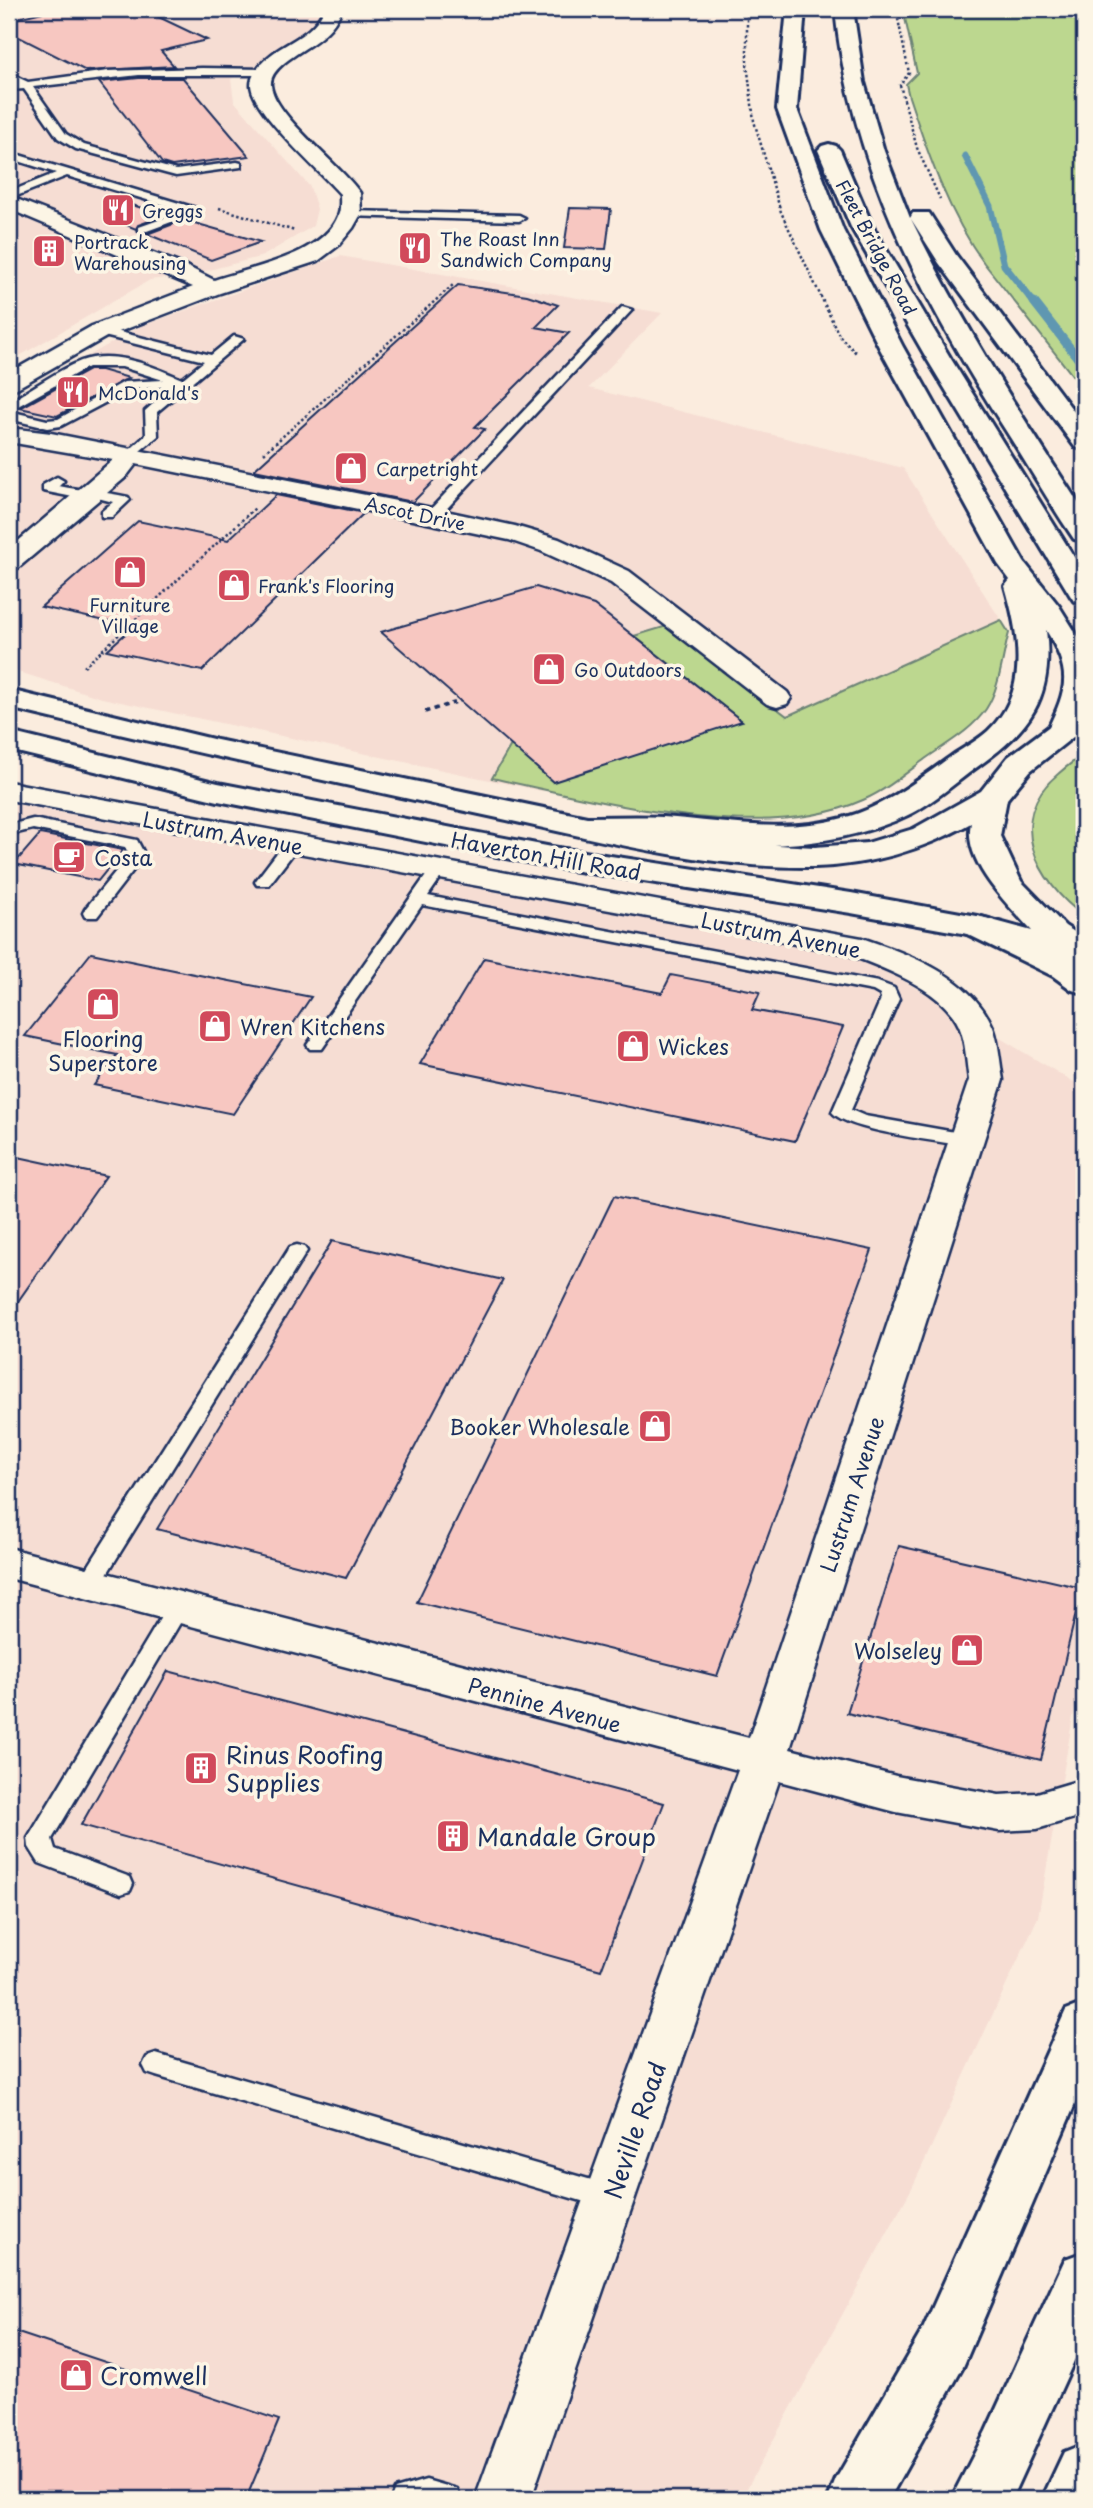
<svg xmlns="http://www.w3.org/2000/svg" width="1093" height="2508" font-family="'Playpen Sans',sans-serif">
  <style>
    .built { fill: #f6ddd3 }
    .green { fill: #bcd78f; stroke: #6c8376; stroke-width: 2 }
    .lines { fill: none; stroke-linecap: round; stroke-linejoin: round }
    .stream-far1 { stroke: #5f97b1; stroke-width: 7 }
    .stream { stroke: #5f97b1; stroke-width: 9 }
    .building { fill: #f7c7c1; stroke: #1b2f5e; stroke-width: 2 }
    .service-casing { stroke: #1b2f5e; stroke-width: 5 }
    .minor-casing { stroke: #1b2f5e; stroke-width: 5 }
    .primary-casing { stroke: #1b2f5e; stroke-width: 6 }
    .trunk-casing { stroke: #1b2f5e; stroke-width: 6 }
    .path-far1 { stroke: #1b2f5e; stroke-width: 2.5; stroke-dasharray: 2.5 2.5; stroke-linecap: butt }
    .path { stroke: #1b2f5e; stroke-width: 3.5; stroke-dasharray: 4.5 4.5; stroke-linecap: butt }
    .service { fill: #fcf5e5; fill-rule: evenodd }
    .minor { fill: #fcf5e5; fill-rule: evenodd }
    .primary { fill: #fcf5e5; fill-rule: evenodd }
    .trunk { fill: #fcf5e5; fill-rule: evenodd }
    .labels { text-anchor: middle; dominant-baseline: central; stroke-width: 7; stroke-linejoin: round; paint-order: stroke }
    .far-poi-label { font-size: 18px; fill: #1b2f5e; stroke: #fcf5e5; text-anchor: start }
    .far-street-label { font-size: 18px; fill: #1b2f5e; stroke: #fcf5e5 }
    .street-label { font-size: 21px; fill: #1b2f5e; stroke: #fcf5e5 }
    .poi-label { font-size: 21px; fill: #1b2f5e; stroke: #fcf5e5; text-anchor: start }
    .near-poi-label { font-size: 24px; fill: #1b2f5e; stroke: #fcf5e5; text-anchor: start }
    .near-street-label { font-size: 24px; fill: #1b2f5e; stroke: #fcf5e5 }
  </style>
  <rect width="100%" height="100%" fill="#fbecde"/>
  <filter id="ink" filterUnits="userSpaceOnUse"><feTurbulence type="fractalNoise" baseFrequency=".0143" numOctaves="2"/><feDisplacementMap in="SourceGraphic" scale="14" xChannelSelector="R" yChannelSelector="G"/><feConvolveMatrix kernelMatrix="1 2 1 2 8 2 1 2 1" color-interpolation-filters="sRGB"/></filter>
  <g filter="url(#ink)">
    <!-- built -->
    <path class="built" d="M9,9H332L327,29L268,62L231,79L234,101L310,187L317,209L313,226L263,256L194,274L150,280L9,362Z
      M340,256L662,313L589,388L903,468L1001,620L787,716L542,791L102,698L9,669V401L141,326Z
      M9,803L865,958L1084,1088V1654L1038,1917L913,2186L741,2499H9Z"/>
    <!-- green -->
    <path class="green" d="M903,9H1084V390L984,263C948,213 928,154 909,97L906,84L917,73Z
      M1001,620L1009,633C1002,657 1000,688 986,709C972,730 946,744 925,759C905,774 886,790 863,800C759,846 599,801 492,778L511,745L742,721L634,636L667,626L787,716Z
      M1084,755V916C1037,882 1004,819 1058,774C1066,767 1074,760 1084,755Z"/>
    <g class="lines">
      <!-- stream-far1 -->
      <path class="stream-far1" d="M965,156L990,206L1004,265L1035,304"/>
      <!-- stream -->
      <path class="stream" d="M1034,302L1084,366"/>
    </g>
    <!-- building -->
    <path class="building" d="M55,9H142L207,40L161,51L174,66L86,71L9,32V20Z
      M139,78H183L249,156L172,166L162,163L99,82Z
      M132,205L166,215L138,225L136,229L126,225Z
      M570,208L611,209L606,249L564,248Z
      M184,220L261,242L211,260L147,234Z
      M458,285L527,295L558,305L536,327L569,333L475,427L485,429L413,502L254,470Z
      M89,370H101L129,378L57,416L20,408Z
      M276,495L364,513L202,671L107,650L133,627L41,607L138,521L228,540Z
      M536,587L594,605L742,721L553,782L381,632Z
      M40,834L123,850L98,881L14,864Z
      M91,953L179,971L311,997L233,1114L94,1085L117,1055L25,1036Z
      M484,958L662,993L671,975L760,992L752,1010L843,1027L795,1141L420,1064Z
      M9,1155L106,1176L9,1314Z
      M614,1196L872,1250L717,1676L417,1602Z
      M332,1241L503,1280L346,1578L157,1529Z
      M899,1546L1082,1588L1041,1760L847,1713Z
      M168,1671L664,1803L601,1970L81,1825Z
      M9,2330L279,2420L246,2499H9Z"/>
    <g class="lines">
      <!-- service casing -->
      <g class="service-casing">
        <path id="service" d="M202,68L265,69L270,72L265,75H139L33,87L66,134L84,145L176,170L237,162L241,163V167L176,176L76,149L58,138L24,89L11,90V86L17,84L9,80V73L28,82L108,71Z
          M9,152L199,209L201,211L147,231H139V227L184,211L67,176L9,199V192L56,173L9,158Z
          M350,211L519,215L525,218L519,221L346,216V212Z
          M622,307L632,310L437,519H427V513Z
          M100,327L211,355L234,336L244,339L157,412L158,436L129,460L123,456L146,435L145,411L173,386L131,389L61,426L47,428L9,419V411L47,420L58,419L124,382L163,380L122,367H88L9,411V402C32,389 56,371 81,361C113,349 153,366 182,379L204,361L96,334L94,331Z
          M57,477L64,481L59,486C83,491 103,491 128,497L130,500L112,517H102V511L113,502L94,497L88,500L43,491V485Z
          M33,819L137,840L145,855L97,917H85L83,913L85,909L129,855L125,847L33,829L9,835V825Z
          M292,839L298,841L300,844L298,847L269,885H257L255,882L257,879L286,841Z
          M438,865L446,870L428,896L878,982L894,988L899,999L851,1110L865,1116L966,1134L975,1140L966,1146C939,1141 847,1131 832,1112L881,999L880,995L873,991L422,905L322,1049H310L307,1045L432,867Z
          M297,1245L304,1247L307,1251L97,1590L89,1592L81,1590L78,1584L81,1578L290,1247Z
          M178,1600L186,1602L189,1608L52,1839L55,1849L130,1877L133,1884L130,1891L121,1894L39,1863L29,1847L28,1838L170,1602Z
          M156,2054L609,2185L618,2188L622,2197L618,2206L609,2209L156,2076L147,2073L143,2065L147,2057Z
          M426,2480L457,2489L461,2499H391L395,2489Z"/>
      </g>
      <!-- minor casing -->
      <g class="minor-casing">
        <path id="minor" d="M324,9H342C330,38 307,45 284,63C277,69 270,76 271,85C274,116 341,165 360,193L361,214L353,228L338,246L318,261L220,293L108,336L17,388L9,390V373L92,326L193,287L9,209V196L184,265L214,280C250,268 323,255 338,216C341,210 340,201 340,194C320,171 253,113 251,85C251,73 263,61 272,54C292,39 313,34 324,9Z
          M9,428L51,433L432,508L515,526L559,539L629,571L787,692L791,698L787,704L777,707L767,704L611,583L541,551L509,540L432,524L136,464L126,477L18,568L9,570V549L113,460L9,442Z
          M9,782L862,938C910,955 971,976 993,1027C999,1043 1000,1063 1003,1080L790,1749L896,1776L999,1795L1037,1793L1084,1779V1815L1037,1829L999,1831L896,1812L779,1781L531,2499H475L738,1770L9,1578V1548L749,1738L969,1080C966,1062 966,1042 959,1026C941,987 880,967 844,953L9,800Z"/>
      </g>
      <!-- primary casing -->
      <g class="primary-casing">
        <path id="primary" d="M9,690L217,740L587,817L720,842L815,847L867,843L913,829L981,791L1008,757L1051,725L1084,713V733L1073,737L1030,771L1007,799L1000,836L1021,881L1065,926L1084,938V966L973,935L851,913L552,867L218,801L9,750V732L218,783L552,847L851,893L977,916L1032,931C1008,905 962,861 971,823C922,850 872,865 815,867C709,869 601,840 498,818C334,783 171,747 9,708Z"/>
      </g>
      <!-- trunk casing -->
      <g class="trunk-casing">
        <path id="trunk" d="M787,9H805L797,109L843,230L903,347L1024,562L1059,606L1084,646V716L1073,737L1062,740L1051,737L1047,731C1068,687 1072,673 1046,630C1054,699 1030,729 977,767C956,782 934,802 912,813C856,841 792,847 730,845C707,844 684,838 661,837C637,835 612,837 587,837L576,834L571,827L576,820L587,817C612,817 637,816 662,817C721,821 784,834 843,818C885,807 918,780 953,755C965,747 978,740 988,731C1030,692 1019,635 1005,586L1010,580L998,564L879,347L821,230L777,109Z
          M835,9H853L864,82L884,151L910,218L913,213H929L956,255L1084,425V450L1075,447L939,263L911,219C961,322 1022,417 1084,512V541L1074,539C1050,504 1029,467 1006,431C923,301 850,165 835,9Z
          M829,144L836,146L840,150L873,227L951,359L1084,573V603L1074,601L1070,595L927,359L851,227L818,150L822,146Z
          M977,916L989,919L1077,962L1084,967V993L1072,990L1053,976L965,933L960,926L965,919Z
          M1084,2003V2083L963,2367L889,2499H828L836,2479L923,2329L1066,2010Z
          M1084,2252V2339L1011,2499H951L986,2431L1065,2259Z
          M1084,2444V2499H1042L1064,2452Z"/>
      </g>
      <!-- path-far1 -->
      <path class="path-far1" d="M747,9V63L754,121L781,212L839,335L857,354
        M896,9L909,73L900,85L917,148L940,199
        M219,208L295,231
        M264,453L453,285
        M84,667L255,508"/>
      <!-- path -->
      <path class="path" d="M425,712L460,701"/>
      <!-- service -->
      <use href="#service" class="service"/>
      <!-- minor -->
      <use href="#minor" class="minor"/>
      <!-- primary -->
      <use href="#primary" class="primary"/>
      <!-- trunk -->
      <use href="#trunk" class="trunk"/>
    </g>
  </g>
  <!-- icons -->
  <defs>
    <g id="restaurant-square" transform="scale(1.75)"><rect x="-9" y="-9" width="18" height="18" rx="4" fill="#d1495b" stroke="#fcf5e5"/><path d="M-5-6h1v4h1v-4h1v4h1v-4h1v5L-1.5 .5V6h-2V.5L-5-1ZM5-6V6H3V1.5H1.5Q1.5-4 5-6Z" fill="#fff"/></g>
    <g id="building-square" transform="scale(1.75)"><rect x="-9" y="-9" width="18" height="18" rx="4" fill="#d1495b" stroke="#fcf5e5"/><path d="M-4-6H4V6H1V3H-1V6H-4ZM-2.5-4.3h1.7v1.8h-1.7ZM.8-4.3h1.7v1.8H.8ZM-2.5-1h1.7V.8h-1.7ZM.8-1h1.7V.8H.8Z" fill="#fff"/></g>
    <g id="shop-square" transform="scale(1.75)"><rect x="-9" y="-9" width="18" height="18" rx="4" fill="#d1495b" stroke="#fcf5e5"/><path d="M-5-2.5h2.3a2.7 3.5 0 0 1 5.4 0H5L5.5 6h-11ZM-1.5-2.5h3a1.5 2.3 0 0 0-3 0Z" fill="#fff"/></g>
    <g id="cafe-square" transform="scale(1.75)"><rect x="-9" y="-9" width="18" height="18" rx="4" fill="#d1495b" stroke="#fcf5e5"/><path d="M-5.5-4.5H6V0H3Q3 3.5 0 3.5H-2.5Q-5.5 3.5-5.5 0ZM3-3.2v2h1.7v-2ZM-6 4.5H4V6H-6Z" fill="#fff"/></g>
  </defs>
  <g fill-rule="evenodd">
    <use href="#restaurant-square" x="118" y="210"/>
    <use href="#restaurant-square" x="415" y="248"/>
    <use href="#building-square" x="49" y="251"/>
    <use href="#restaurant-square" x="73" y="392"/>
    <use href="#shop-square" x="351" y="468"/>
    <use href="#shop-square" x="130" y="572"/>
    <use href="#shop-square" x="234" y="585"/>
    <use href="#shop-square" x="549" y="669"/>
    <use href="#cafe-square" x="69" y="857"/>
    <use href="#shop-square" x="103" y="1004"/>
    <use href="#shop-square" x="215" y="1026"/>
    <use href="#shop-square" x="633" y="1046"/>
    <use href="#shop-square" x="655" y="1426"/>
    <use href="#shop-square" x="967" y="1650"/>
    <use href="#building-square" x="201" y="1768"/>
    <use href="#building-square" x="453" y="1836"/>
    <use href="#shop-square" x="76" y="2375"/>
  </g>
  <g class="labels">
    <!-- far-poi labels -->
    <g class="far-poi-label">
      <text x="142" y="210">Greggs</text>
      <text x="440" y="238">The Roast Inn<tspan x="440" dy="21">Sandwich Company</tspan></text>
      <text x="74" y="241">Portrack<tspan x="74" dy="21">Warehousing</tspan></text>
      <text x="98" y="392">McDonald's</text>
      <text x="376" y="468">Carpetright</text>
      <text x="258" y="585">Frank's Flooring</text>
      <text x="130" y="604" text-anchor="middle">Furniture<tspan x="130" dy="21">Village</tspan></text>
      <text x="574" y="669">Go Outdoors</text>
    </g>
    <!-- far-street labels -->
    <g class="far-street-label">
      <text transform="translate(877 247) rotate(62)">Fleet Bridge Road</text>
      <text transform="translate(415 513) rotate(12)">Ascot Drive</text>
    </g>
    <!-- street labels -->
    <g class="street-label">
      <text transform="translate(223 832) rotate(10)">Lustrum Avenue</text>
      <text transform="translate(546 855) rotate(10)">Haverton Hill Road</text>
      <text transform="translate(781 934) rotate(11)">Lustrum Avenue</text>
      <text transform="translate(851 1494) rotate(-72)">Lustrum Avenue</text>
      <text transform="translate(545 1704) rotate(15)">Pennine Avenue</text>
    </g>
    <!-- poi labels -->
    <g class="poi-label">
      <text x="94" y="857">Costa</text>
      <text x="240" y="1026">Wren Kitchens</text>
      <text x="103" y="1038" text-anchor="middle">Flooring<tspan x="103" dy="24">Superstore</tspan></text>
      <text x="658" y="1046">Wickes</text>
      <text x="630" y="1426" text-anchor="end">Booker Wholesale</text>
      <text x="942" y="1650" text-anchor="end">Wolseley</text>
    </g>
    <!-- near-poi labels -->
    <g class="near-poi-label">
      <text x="226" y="1754">Rinus Roofing<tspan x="226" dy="28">Supplies</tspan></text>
      <text x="477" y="1836">Mandale Group</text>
      <text x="100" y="2375">Cromwell</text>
    </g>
    <!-- near-street labels -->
    <g class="near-street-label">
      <text transform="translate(634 2130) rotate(-71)">Neville Road</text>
    </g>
  </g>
  <!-- margin -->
  <rect width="1093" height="2508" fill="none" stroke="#fcf5e5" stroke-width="35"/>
  <rect x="18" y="18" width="1058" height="2473" fill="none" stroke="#1b2f5e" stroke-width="2.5" filter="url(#ink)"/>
</svg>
